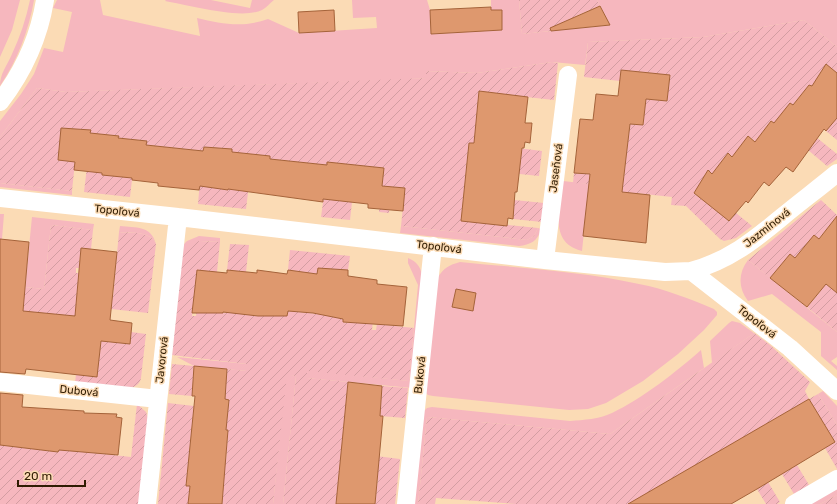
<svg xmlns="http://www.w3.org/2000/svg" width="837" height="504" font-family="Rubik,sans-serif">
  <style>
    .grass { fill: #f6b7be }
    .garden { fill: url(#garden-furrows) }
    .building { fill: #de986e; stroke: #a5633a }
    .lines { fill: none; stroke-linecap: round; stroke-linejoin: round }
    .street { stroke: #fff; stroke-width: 18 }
    .labels { text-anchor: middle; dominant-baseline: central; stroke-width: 3; stroke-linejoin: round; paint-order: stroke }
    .street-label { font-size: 11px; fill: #301c02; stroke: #fbdbb5 }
  </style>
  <defs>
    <pattern id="garden-furrows" width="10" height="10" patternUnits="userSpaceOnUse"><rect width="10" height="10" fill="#f6b7be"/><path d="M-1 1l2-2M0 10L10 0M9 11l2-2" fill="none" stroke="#d39da2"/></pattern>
  </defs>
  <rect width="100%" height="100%" fill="#fbdbb5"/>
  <!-- grass -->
  <path class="grass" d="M0,0H20L12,30L0,57Z
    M30,0H34C29,30 17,61 0,86C0,73 7,66 12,54C20,37 26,19 30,0Z
    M57,0H100L103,15L200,36L197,18C222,24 243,28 268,19L299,33L377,28L376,17L353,18L352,0H427L430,10L431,34L502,30V10H491V0H519L522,34L610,25L597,0H837V47L804,20L703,37L588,42L585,65L552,62L477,73L426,71V78L393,80L66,92L37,88L0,137V121L21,94L34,74L44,48L63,52L72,12L53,8Z
    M166,0H211L250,8L252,0H274C270,3 266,8 262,10C241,20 189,5 165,1Z
    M563,181L589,184L582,251C548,243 560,207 563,181Z
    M0,183L72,191V195L0,187Z
    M0,214H4L2,239H0Z
    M32,217L94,224L93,230L51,225L44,289L25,287Z
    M120,226C136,228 151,225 156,244C151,231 131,233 119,232Z
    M401,226L527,240L534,236L538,228L541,229C538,241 530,245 519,246L400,233Z
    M199,236L220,238V242L200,241L182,255L172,355L169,354L182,246L187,241Z
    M408,258C417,262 420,266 422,275L412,388L306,378L307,370L409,381L418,285L408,263Z
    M748,260L837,332V357L831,361L837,366V370L821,356V332L772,294L748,301C738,288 738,273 748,260Z
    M460,262C519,268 580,271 639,284C665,289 690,299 714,309L717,312V315L704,330L678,354L643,381L606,403L588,409L569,410L433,396L428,395L425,392L438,277C444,268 449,265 460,262Z
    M732,321L740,323L770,345L754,333L712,363L710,341L729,323Z
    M701,350L704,368L610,434L427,417L418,504H414L424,411L427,408L432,407L570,421C584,420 599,419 612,413C643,398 676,372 701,350Z
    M177,357L247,364V371L194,366Z
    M286,374L296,376L283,504H273Z
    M823,391L837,406V425L818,394Z
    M837,488V495L820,504H810Z"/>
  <!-- garden -->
  <path class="garden" d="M519,0H597L600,6L576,16L580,28L522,34Z
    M804,20L837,47V73L826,65L818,76L816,90L809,85L777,125L771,121L762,133L760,145L748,136L736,160L728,153L715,176L708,171L694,193L729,221L736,213L752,226L736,238L724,241L720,239L686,206L671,205L672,197L635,193L634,199L588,194V184L573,183L574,173L624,177L630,124L643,125L646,99L667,101L670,75L621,70L620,81L584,77L588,42L703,37Z
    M552,62L558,63L554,100L479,92V144L469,143L461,220L538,228L534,236L527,240L401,226L405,188L392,187L389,213L379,212L384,168L327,163V165L270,159V156L242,153L249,185L246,209L198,204L200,180L228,189L232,149L204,147L203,151L146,145L147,141L119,138V136L90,133V130L61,128L75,162L72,191L0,183V137L37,88L66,92L426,78V71L477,73Z
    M837,107V140L826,131L830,125Z
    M811,133L837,154V159L827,166L808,150Z
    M518,148L542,151L539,176L510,173Z
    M87,167L103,168L102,175L133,171L130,197L84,192Z
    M324,195L341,197V201L352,202L350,220L321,217Z
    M514,200L544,203L542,222L513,219Z
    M821,200L837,215V216L819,239L814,236L795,258L770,278L748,260Z
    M51,225L93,230L91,249L81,248L79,268H76V273H79L77,294L113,297L119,232C131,233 151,231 156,244L148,313L83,306L82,317L0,309L25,287L44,289Z
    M200,241L220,242L217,272L197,271L192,316H196L197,309L223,313H226V309L253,312V316H258L259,309L283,312V316H287L288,311L319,314L344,310L343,322L349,323V317L373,320L372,330H376L377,324L414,328L409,381L307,371V378L348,382L337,504H283L296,376L287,375L273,504H222L223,490L222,459L226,460L228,430H226L229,400L225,399L227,369L246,371L247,364L172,355L182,255C187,246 191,242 200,241Z
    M230,244L249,245L246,272L227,270Z
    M290,250L350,256L348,270L318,268L317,274L288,270Z
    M821,280L832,289L837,283V332L807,307L820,292Z
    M131,332L146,334L141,378C140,384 136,386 131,388L75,383L76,374L97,377L101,341L129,344Z
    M754,333L770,345L810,382L805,391L809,399L818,394L837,425V469L825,448L835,442L809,399L630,504H516L436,498L435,504H418L427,417L610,434Z
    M172,364L194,366L192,396L169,394Z
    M382,386L408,388L405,418L380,416Z
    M168,403L194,406L186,485L190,486L188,504H158Z
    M137,404L146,412L148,418L139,504H0V445L58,452L59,449L131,457Z
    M376,456L400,459L395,504H375L378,476L374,475Z
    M797,465L809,485L794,494L782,474Z
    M768,482L780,502L777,504H766L757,489Z
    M837,495V504H820Z"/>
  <!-- building -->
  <path class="building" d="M600,6L610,25L551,31L550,28Z
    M491,7V10H502V30L431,34L430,10Z
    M334,10L335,31L299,33L298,12Z
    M826,64L837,73V118L826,131L824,129L793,172L786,167L769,186L764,182L748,203L746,201L729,221L694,193L708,170L712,174L728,153L732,157L748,136L755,142L771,121L774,123L790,103L793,105L809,85L812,86Z
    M621,70L670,75L667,101L646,99L643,125L630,124L622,192L650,195L646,243L583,236L590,174L574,173L580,119L593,120L596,94L618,96Z
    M479,91L528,97L525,123H532L530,143L525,142L524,148H522L517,192H515L513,219L508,218L507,226L461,221L469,143H474Z
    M61,128L91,130L90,133L119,136L118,138L147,141L146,145L203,151L204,147L232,149V152L270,156V159L327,165V162L384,168L382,186L405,188L403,211L368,208V204L323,199V202L228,189V190L200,186L199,190L158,186V183L132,180V178L102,175V173L74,170L75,162L58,160Z
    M837,216V293L826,284L807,307L770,278L790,254L795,258L814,235L819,239Z
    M0,239L29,242L23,311L75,316L81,248L117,252L110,320L132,323L130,344L101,341L97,377L26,369L25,374L0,372Z
    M318,268L348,270V276L377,280V284L407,287L403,326L343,322V319L313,313L288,311L287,316H258L223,312V313H192L197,270L227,273V270L257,273V270L287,274L288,270L317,274Z
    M456,289L476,293L473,311L452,307Z
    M194,366L227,369L225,399L229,400L226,430H228L222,504H188L190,486H186L195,396H192Z
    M348,382L382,386L380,416H383L375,504H336Z
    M0,393L23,395L22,407L84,411V413L117,414L116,417L122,418L118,455L59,450L58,452L0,445Z
    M809,399L835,442L757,489L731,504H628Z"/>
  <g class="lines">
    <!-- street -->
    <path class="street" d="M0,102C23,72 39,38 45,0
      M0,198L178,217L545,260L665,272L691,271L790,348L837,391
      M545,260L568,75
      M691,271C728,261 753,241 782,217C800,202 819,188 837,173
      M0,382L158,399
      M147,504L178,217
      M406,504L433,246
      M794,504L837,479"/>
  </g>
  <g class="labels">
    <!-- street labels -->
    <g class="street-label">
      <text transform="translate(556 168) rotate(-83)">Jaseňová</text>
      <text transform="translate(117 211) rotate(6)">Topoľová</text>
      <text transform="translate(767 228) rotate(-38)">Jazmínová</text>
      <text transform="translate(439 247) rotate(7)">Topoľová</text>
      <text transform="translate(757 322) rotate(38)">Topoľová</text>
      <text transform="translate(162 360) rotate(-84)">Javorová</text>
      <text transform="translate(420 375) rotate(-84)">Buková</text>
      <text transform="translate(79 391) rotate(6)">Dubová</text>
    </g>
  </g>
  <!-- scale -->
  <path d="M18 480v6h67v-6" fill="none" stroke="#301c02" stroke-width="2"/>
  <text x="24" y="480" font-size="12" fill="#301c02" stroke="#fbdbb5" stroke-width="3" paint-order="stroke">20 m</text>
</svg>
